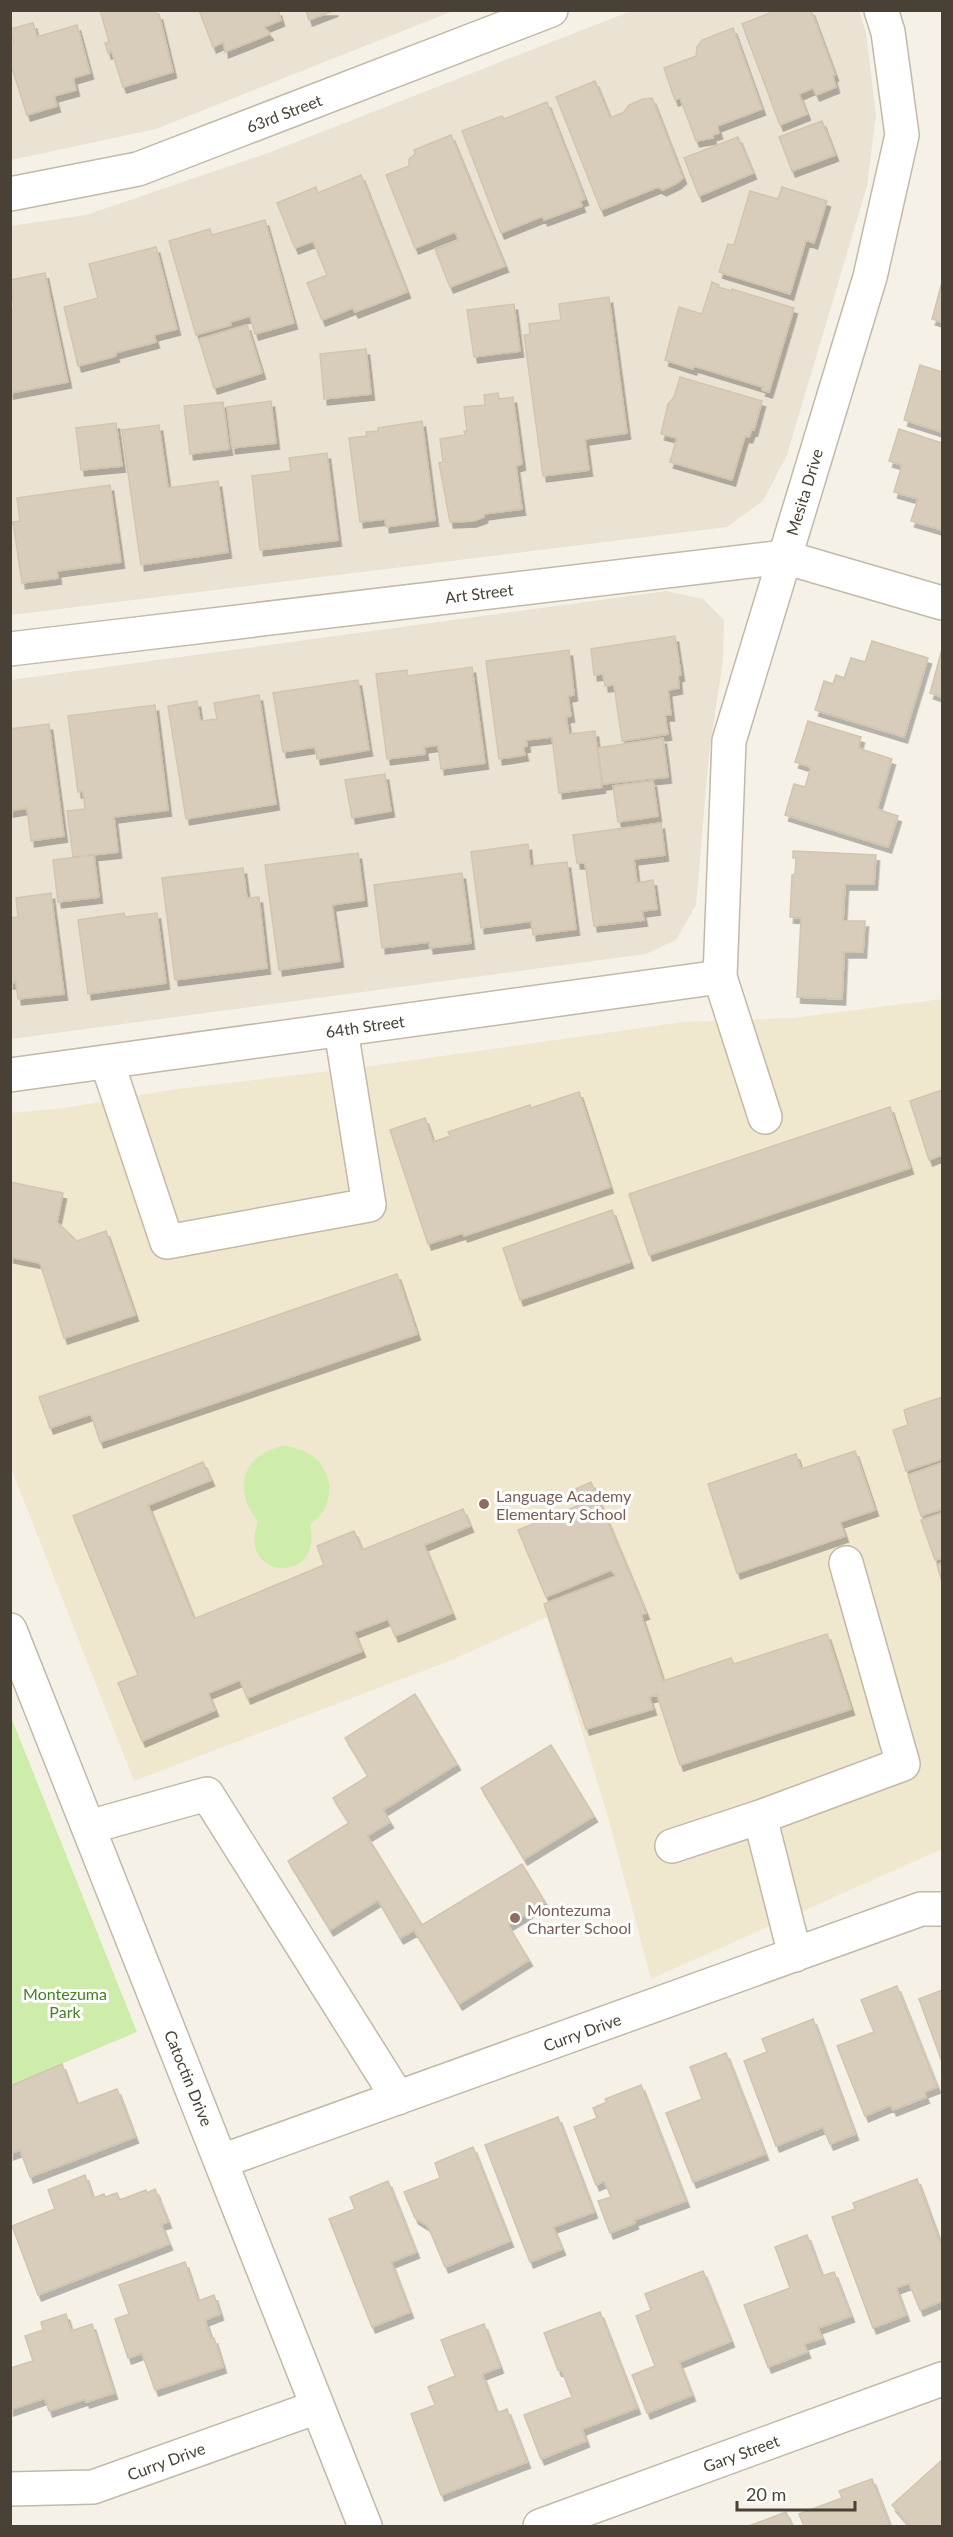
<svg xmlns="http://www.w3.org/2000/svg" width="953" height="2537" font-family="Lato,sans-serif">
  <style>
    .residential { fill: #eae3d4 }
    .education { fill: #f0e7cf }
    .green { fill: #ceedab }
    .building { fill: #d8cdbb; stroke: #d3c5ad; stroke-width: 1.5; filter: url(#shadow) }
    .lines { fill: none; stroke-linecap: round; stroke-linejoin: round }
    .minor-casing { stroke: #c2b9a8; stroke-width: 36 }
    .minor { stroke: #fff; stroke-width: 33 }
    .education-dot { fill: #8d6e63; stroke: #fff; stroke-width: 2 }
    .labels { text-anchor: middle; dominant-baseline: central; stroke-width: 6; stroke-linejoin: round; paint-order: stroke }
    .street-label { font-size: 16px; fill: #494135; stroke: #fff }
    .education-label { font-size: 16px; fill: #785e54; stroke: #fff; text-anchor: start }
    .park-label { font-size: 16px; fill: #448122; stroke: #fff }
  </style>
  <defs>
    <filter id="shadow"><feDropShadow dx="3.5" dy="6" stdDeviation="0" flood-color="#0004"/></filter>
  </defs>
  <rect width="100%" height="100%" fill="#f5f1e7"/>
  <!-- residential -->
  <path class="residential" d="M10,11H453L156,129L11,160Z
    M631,11H859L866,32L876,115L867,186L787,455L763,501L727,527L11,615L10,226L86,215L268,153Z
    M667,591L703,599L724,620L723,660L709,754L696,905L676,940L646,954L11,1039L10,680Z"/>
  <!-- education -->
  <path class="education" d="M942,999V1849L651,1979L608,1817L547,1617L452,1660L134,1781L11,1468L10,1113L65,1108L170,1090L364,1067L683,1022L792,1018Z"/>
  <!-- green -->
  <path class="green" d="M282,1446C316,1447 342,1478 323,1511C320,1517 314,1521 310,1525C324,1586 236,1580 258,1522C233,1489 241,1457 282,1446Z
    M11,1717L137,2032L11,2085H10Z"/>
  <!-- building -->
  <path class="building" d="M100,10H155L156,14H159L173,72L123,87L112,52L108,53L105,43L109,42Z
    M199,10H278L281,20L264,27L270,34L225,52L224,42L213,47Z
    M306,10H335L309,20Z
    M769,10H811L835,75L833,76L836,87L816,95L813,88L799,94L807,114L780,125L742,24L770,13Z
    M33,23L37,37L77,25L90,73L73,78L76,90L54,96L57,106L27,115L10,62V44L14,43L10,29Z
    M733,28L762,109L717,126L719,133L712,135L713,138L696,141L680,98L675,100L664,68L696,56L697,47L702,40Z
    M595,81L610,118L624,112L629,105L643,99L652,98L683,178L677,183L663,190L658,187L601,210L556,97Z
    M547,102L585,199L580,201L582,206L544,220L543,216L501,233L462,131L502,116L504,119Z
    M822,121L835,155L792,171L779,137Z
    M451,135L505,266L450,287L435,249L459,240L455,232L415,248L386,175L409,166V159L415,154L414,150Z
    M738,137L753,173L699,196L684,158Z
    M361,175L407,292L355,312L353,308L322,320L307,283L327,275L313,241L295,248L277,203L316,187L318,193Z
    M782,187L827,201L814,243L806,240L790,294L719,272L728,244L734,245L750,191L778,199Z
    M265,220L294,323L255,334L250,316L230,322L231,325L196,335L169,241L210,229L212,235Z
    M156,247L177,329L154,335L156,342L115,353L116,356L78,366L64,307L98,298L89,264Z
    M45,273L68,382L10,393V309L14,308L10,280Z
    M712,282L719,285L718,287L732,291V289L794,308L769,392L762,390L763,387L694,366L693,369L665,360L679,307L702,314Z
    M942,282V322L932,319Z
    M609,297L627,433L585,439L589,470L543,476L524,335L530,334L529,324L561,320L559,304Z
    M514,304L520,351L474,357L467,310Z
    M247,325L262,373L214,388L199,339Z
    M366,349L371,394L324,399L320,354Z
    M920,365L942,372V432L904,420Z
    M680,377L762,401L754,430L752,429L749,437L745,436L732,480L670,462L677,438L661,434L668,404L674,397Z
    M498,393L499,399L513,397L522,464L516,466L522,509L484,514V517L473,521L450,522L439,463L443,462L440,439L465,435L464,431H467L464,407L485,405L484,395Z
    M271,401L276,443L232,448L227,407Z
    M223,402L229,449L190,454L184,406Z
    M422,421L435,520L386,527L385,519L360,522L349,438L367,436L366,432L378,431V428Z
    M116,423L122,466L81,470L76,428Z
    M159,425L168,488L218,481L228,552L141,565L122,430Z
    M899,429L942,443V530L911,521L918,499L894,492L902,465L889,461Z
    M327,453L338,540L260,550L252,476L291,471L289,458Z
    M110,485L121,562L57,571L58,578L22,583L13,522L20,521L17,498Z
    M675,636L681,675L678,676L679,688L668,690L671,715H665L668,734L622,741L614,685L605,686L603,674L594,675L591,649Z
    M872,641L928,658L904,737L815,710L824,681L833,684L836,675L844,678L851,658L865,662Z
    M942,649V697L930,693Z
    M569,650L574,695L568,696L571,716L566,717L569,734L595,731L602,787L559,793L552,737L526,740L527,746L523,747L525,755L499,759L486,661Z
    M472,667L485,763L441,769L438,745L424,747L425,754L387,759L376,674L407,670V676Z
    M358,680L369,750L317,759L315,747L283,752L273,693Z
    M259,695L276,804L186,819L168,706L197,701L200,721L217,719L214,703Z
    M155,705L168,810L114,817L118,852L73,857L67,811L85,809L83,791L78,792L68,716Z
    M808,721L861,737L858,748L892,759L877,809L898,816L888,847L785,815L794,784L805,787L811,767L795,762Z
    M49,724L64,836L31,841L27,808L10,811V729Z
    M663,738L668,777L603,784L598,748Z
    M385,774L391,811L352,818L345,780Z
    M653,781L658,816L618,822L613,786Z
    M661,823L665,855L634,859L637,883L653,880L657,909L642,911L644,920L594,926L585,863H577L573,835Z
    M528,844L530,866L567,862L576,929L533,935L531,921L481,928L471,852Z
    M793,851L876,855L874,884H845L843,921H865L863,952H842L844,954L842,999L797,997L801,918L790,917L792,875L795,874L796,858H793Z
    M358,853L364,900L332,905L340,961L279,970L265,865Z
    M94,855L99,897L58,902L53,860Z
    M243,868L247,898L259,897L267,968L175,980L162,878Z
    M462,873L471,943L430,948L429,942L382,948L374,885Z
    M51,893L64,994L18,999L16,982L10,983V918L18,917L16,898Z
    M124,913L125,917L157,913L166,983L88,994L78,920Z
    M942,1090V1155L929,1160L910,1101Z
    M579,1092L610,1187L464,1236L463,1233L428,1244L390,1130L425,1118L433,1142L450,1136L448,1132L530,1105L531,1108Z
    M890,1107L910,1168L649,1255L629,1194Z
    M10,1182L63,1193L57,1222L77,1241L106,1231L135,1315L64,1338L40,1263L10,1257Z
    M612,1210L630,1262L520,1300L503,1248Z
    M397,1274L417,1334L100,1442L91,1414L50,1428L39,1397Z
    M942,1397V1459L906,1471L893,1430L908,1425L904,1410Z
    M855,1451L875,1510L840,1522L845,1536L737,1573L708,1484L796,1454L801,1469Z
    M203,1462L211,1480L148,1505L194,1619L324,1565L317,1546L354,1531L362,1550L463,1509L470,1526L424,1545L452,1613L395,1636L388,1619L354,1632L362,1651L247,1698L240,1680L208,1693L215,1710L142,1741L118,1683L138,1675L73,1516Z
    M942,1463V1509L921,1516L908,1475Z
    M591,1482L646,1613L641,1615L663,1681L731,1658L734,1664L827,1634L851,1709L680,1765L657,1695L649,1697L653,1709L586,1729L544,1604L616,1576L611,1570L546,1597L518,1530L582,1504L576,1489Z
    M942,1513V1558L935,1560L921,1520Z
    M942,1563V1582L937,1565Z
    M415,1694L457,1764L383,1810L390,1822L367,1836L422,1925L522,1864L545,1902L508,1925L529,1960L459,2004L414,1930L400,1938L378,1900L330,1930L288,1861L349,1823L333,1798L368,1776L345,1738Z
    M551,1745L594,1816L524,1859L481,1788Z
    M897,1986L937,2087L924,2092L926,2097L893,2110L891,2105L865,2116L837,2046L874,2032L861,2000Z
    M942,1990V2062L919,1999Z
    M813,2019L855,2134L830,2144L823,2127L776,2146L744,2061L767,2052L762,2039Z
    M726,2053L765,2154L693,2182L666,2113L702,2099L690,2067Z
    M62,2064L77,2104L117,2089L135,2137L30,2177L20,2150L10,2154V2086Z
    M641,2085L686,2201L634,2220L635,2223L610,2233L598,2201L611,2197L604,2181L596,2185L574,2127L597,2118L593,2108L607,2102L605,2099Z
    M558,2117L594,2212L553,2227L562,2249L530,2262L485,2145Z
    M473,2147L510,2241L445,2267L428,2226L415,2218L404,2192L440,2178L435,2163Z
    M85,2175L93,2198L104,2194L105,2197L117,2193L120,2200L146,2190L147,2193L155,2189L168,2222L161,2224L169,2244L38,2295L12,2226L55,2209L48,2190Z
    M917,2179L942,2248V2301L920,2310L909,2283L896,2288L906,2315L873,2328L832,2217L855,2209L853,2203Z
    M388,2181L416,2252L391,2262L410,2312L372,2327L329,2219L355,2209L350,2197Z
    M807,2235L822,2276L834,2272L851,2316L818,2328L822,2338L804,2344L807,2352L768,2367L744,2305L790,2288L775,2247Z
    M185,2262L198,2301L214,2295L220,2314L205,2320L211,2339L214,2338L223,2367L155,2390L142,2353L128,2358L115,2319L129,2314L119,2285Z
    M703,2271L731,2341L679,2362L692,2395L647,2413L632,2375L655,2366L636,2316L651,2310L645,2294Z
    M600,2312L637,2408L582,2429L586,2441L541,2459L524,2415L572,2397L562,2371L558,2370L544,2333Z
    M66,2314L71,2331L92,2324L114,2393L86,2402L85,2399L49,2411L45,2398L10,2410V2368L33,2361L25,2336L43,2330L41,2322Z
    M484,2324L500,2367L482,2374L497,2413L507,2409L527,2462L441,2495L411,2414L435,2405L428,2387L455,2376L441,2340Z
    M942,2460V2526H910L892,2505Z
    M872,2479L890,2526H804L799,2514L842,2498L839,2491Z
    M786,2512L792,2526H749Z"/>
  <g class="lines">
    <!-- minor casing -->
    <g class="minor-casing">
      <path id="minor" d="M10,194L138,169L551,10
        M10,649L784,557L942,603
        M107,1062L167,1242L369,1205L341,1030
        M10,1075L720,977
        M765,1117L720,977L729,741L870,277L902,135L888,32L881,10
        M10,1630L365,2526
        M760,1817L903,1764L846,1563
        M89,1827L207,1794L398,2098
        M672,1846L760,1817L795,1955
        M222,2161L921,1909H942
        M10,2489L93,2487L317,2407
        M540,2526L942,2379"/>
    </g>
    <!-- minor -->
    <use href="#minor" class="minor"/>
  </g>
  <!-- markers -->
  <g class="education-dot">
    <circle cx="484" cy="1504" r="6"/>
    <circle cx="515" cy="1918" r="6"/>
  </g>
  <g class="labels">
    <!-- street labels -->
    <g class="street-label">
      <text transform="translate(284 113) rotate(-21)">63rd Street</text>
      <text transform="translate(804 492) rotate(-73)">Mesita Drive</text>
      <text transform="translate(479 593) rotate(-7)">Art Street</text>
      <text transform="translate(365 1026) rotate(-8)">64th Street</text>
      <text transform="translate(582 2032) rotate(-20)">Curry Drive</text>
      <text transform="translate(189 2078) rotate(68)">Catoctin Drive</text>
      <text transform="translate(741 2453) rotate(-20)">Gary Street</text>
      <text transform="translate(166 2461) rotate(-20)">Curry Drive</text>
    </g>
    <!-- education labels -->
    <g class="education-label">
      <text x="496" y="1495">Language Academy<tspan x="496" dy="18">Elementary School</tspan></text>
      <text x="527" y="1909">Montezuma<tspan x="527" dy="18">Charter School</tspan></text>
    </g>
    <!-- park labels -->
    <g class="park-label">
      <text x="65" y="1993">Montezuma<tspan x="65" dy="18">Park</tspan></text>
    </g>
  </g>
  <!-- border -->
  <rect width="953" height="2537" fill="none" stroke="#494135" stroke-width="24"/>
  <!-- scale -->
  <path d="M737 2501v9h118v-9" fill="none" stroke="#494135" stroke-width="3"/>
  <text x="746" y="2501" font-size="18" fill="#494135" stroke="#ffffff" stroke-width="4.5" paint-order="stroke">20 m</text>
</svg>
